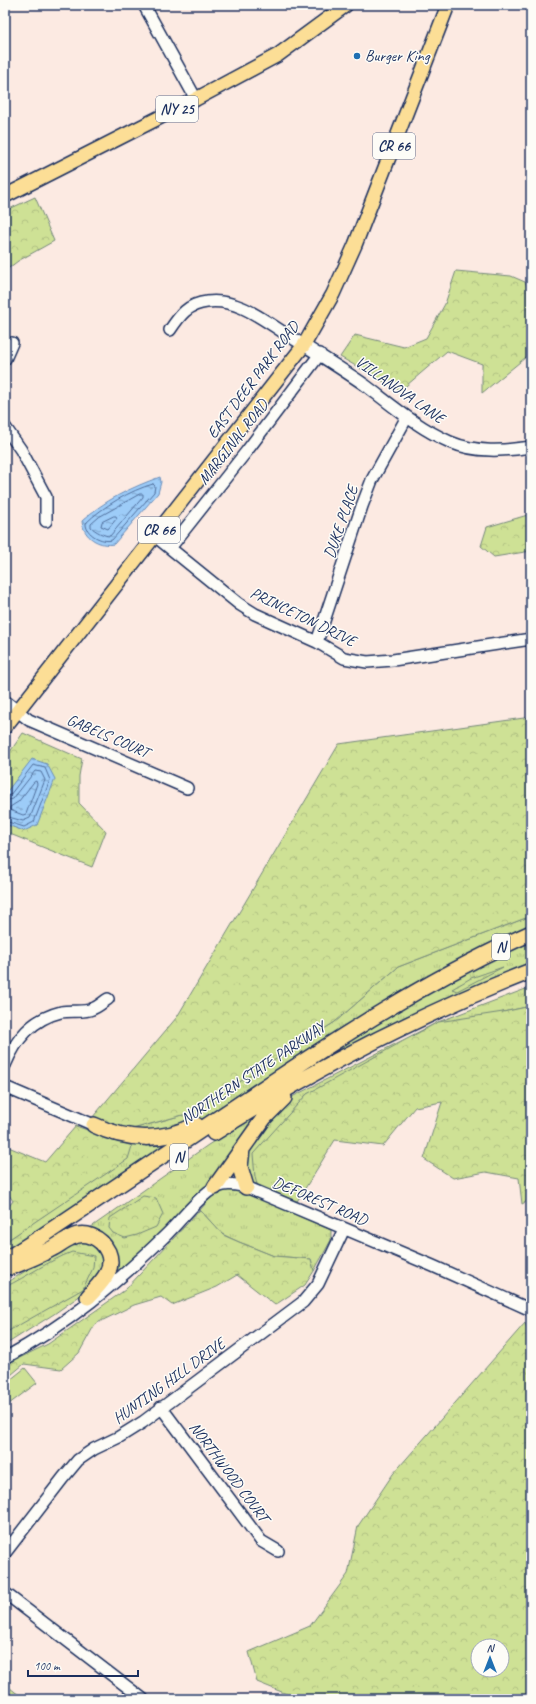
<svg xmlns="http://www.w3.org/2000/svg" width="536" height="1704" font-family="Caveat,sans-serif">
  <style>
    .grass { fill: url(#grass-tufts); stroke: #74887a }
    .forest { fill: url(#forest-crowns); stroke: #74887a; fill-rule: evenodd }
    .pitch { fill: #cee195; stroke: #74887a }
    .water { fill: url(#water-ripples); stroke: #698dba }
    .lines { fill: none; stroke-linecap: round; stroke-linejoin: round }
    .shore { stroke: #4f6e9c; stroke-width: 1 }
    .minor-casing { stroke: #1b2f5e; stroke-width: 14 }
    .major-casing { stroke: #1b2f5e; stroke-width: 16 }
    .highway-casing { stroke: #1b2f5e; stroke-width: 18 }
    .minor { stroke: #fdfcf7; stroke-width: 11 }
    .major { stroke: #fcde96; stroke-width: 13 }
    .highway { stroke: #fcde96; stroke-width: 15 }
    .poi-dot { fill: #1f6fb2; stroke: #fdfcf7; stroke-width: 1.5 }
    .labels { text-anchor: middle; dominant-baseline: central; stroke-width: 3; stroke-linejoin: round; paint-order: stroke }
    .shield { fill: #fdfcf7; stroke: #5f6c8c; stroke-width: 1 }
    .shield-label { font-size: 15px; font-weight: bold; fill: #1b2f5e }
    .poi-label { font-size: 16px; fill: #1b2f5e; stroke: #fdfcf7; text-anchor: start }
    .street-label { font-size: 16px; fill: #1b2f5e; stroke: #fdfcf7 }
  </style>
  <defs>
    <pattern id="grass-tufts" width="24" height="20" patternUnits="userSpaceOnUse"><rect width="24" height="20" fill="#cee195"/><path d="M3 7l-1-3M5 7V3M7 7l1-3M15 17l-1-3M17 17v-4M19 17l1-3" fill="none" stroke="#b0c183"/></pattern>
    <pattern id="forest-crowns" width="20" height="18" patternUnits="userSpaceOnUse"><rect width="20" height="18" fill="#cee195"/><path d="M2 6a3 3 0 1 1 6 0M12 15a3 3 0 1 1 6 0" fill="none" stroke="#b0c183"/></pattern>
    <pattern id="water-ripples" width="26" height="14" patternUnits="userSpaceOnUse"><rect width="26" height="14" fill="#9dccf8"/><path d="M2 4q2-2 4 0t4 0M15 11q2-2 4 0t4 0" fill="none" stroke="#7fa6cc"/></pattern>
  </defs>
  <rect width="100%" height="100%" fill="#fceae2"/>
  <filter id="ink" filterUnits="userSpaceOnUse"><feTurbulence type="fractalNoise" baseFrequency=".025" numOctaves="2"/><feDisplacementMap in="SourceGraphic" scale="8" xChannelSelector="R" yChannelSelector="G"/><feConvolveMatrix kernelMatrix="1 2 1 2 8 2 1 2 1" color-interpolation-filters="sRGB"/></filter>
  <g filter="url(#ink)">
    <!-- grass -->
    <path class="grass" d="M531,916V927L375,1007L304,1051L211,1114L185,1129L125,1131L190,1113L335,1022L398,967Z
      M531,941V968L282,1085L330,1051L439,985Z
      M531,987V1006L503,1012L307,1094L282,1122L258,1189C246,1181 243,1164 246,1150L288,1099L438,1022Z
      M261,1112L263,1115L202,1194L167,1229L114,1277V1263L87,1230L208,1145Z
      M105,1137C129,1142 150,1145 173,1142L5,1257V1242L70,1197Z
      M225,1190L244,1192L331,1230V1240L314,1271L311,1259L274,1256L239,1242L222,1234L200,1210L213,1195Z
      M89,1240L105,1256L98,1283L54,1314L5,1345V1284L66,1245Z"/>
    <!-- forest -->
    <path class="forest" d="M35,197L54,241L18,261L5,271V211Z
      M456,271L511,276L525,282L531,293V353L482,393V364L447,351L400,391L340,357L355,335L404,347L426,338L445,304Z
      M531,514V551L494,557L481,546L487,527Z
      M531,717V916L398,967L335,1022L190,1113L125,1131L92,1118L177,1017L339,744Z
      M23,733L82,759L79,776V803L106,831L92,867L5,832V824L24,831L5,794V759Z
      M503,967L457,991L452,989L471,978Z
      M531,1006V1199L522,1204L519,1178L486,1172L453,1178L424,1159L442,1102L415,1107L383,1146L335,1140L296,1203L258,1189L255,1177L253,1154L307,1094L438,1022L503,1012Z
      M76,1126L132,1146L128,1159L5,1242V1211L13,1201L5,1189V1144L6,1146L45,1162Z
      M143,1196L156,1198L163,1214L156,1227L137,1235L125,1238L113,1233L109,1228L110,1218Z
      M200,1210L223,1235L239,1242L274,1256L311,1259L314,1271L305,1285L275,1305L237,1275L217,1287L172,1305L161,1297L134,1305L95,1324L79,1353L61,1369L24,1364L5,1380V1365L48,1344L125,1290Z
      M72,1252L94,1256L93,1268L83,1289L5,1333V1287C28,1276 48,1261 72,1252Z
      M525,1323L531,1338V1699H299L257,1682L249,1652L310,1626L348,1574L358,1526L393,1474ZM478,1646H502V1670H478Z
      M5,1684L24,1699H5Z"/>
    <!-- pitch -->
    <path class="pitch" d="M25,1368L37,1383L9,1404L5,1399V1384Z"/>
    <!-- water -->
    <path class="water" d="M160,477L161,482L158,493L114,544C99,547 83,537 82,521C103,501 132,487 160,477Z
      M32,759L47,764L55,779L37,825L24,831L5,824V794Z"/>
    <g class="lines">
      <!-- shore -->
      <path class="shore" d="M153,484L155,486L154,492L112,540C102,543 85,534 86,523C102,507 131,490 153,484Z
        M140,494H143V497L110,536C104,536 95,531 91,527V524L99,517Z
        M114,516H116L117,518L108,529L101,526L102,522Z
        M34,782L36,781L37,784L26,814L23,815L10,810V807L18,802Z
        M5,796L10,795L33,765L45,768L50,780L34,822L24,827L5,821
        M5,801L13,799L35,771L41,772L45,780L30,818L23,821L5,816"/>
      <!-- minor casing -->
      <g class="minor-casing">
        <path id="minor" d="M144,5L196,99
          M170,330C180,315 188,304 207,302C237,298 262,319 286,334C313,351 339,367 365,385C393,406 418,428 450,442C476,453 504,451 531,447
          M5,359L12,343
          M5,427L21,450L46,497V521
          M155,536L239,604L255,614L317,642L344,658L367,662L393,660L531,639
          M170,548L246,452L320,354
          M317,642L362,506L372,480L407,417
          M5,701L29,720L187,788
          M5,1065C16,1039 32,1019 61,1012C71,1010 84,1013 92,1009C98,1007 103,1002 108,999
          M5,1087L94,1125
          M5,1358C68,1324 117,1283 167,1234C181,1220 193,1204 208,1192C222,1182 235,1183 251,1189L433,1266L531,1310
          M161,1407L261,1541L278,1551
          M5,1553L63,1478L78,1460L94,1449L119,1437L143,1422L303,1302L318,1284L344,1229
          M5,1593L143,1699"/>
      </g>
      <!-- major casing -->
      <g class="major-casing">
        <path id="major" d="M5,196L196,99L278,55L346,5
          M5,727L304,345L333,294L355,245L448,5"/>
      </g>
      <!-- highway casing -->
      <g class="highway-casing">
        <path id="highway" d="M94,1125C127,1141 163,1142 196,1125
          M214,1133C314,1069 421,1014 531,971
          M242,1149L240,1167L246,1187
          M215,1187L264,1118L284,1098
          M5,1260L41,1237C110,1191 178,1145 247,1099C338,1038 430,978 531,933
          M12,1267C25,1261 39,1256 51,1249C58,1246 63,1241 70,1238C85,1230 101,1237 108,1252C116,1271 99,1284 88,1297"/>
      </g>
      <!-- minor -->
      <use href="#minor" class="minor"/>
      <!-- major -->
      <use href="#major" class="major"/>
      <!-- highway -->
      <use href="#highway" class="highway"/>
    </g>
  </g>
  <!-- markers -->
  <circle class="poi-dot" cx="357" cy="56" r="4"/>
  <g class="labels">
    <!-- shield labels -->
    <g class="shield">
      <rect x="156" y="96" width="42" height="26" rx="3"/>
      <rect x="373" y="133" width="42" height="26" rx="3"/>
      <rect x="138" y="517" width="42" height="26" rx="3"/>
      <rect x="492" y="934" width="18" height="26" rx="3"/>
      <rect x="170" y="1144" width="18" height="26" rx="3"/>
    </g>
    <g class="shield-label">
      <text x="177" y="109">NY 25</text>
      <text x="394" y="146">CR 66</text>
      <text x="159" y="530">CR 66</text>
      <text x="501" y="947">N</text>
      <text x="179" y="1157">N</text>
    </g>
    <!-- poi labels -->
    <g class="poi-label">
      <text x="365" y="56">Burger King</text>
    </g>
    <!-- street labels -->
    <g class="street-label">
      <text transform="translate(253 380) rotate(-53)">EAST DEER PARK ROAD</text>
      <text transform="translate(400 390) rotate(35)">VILLANOVA LANE</text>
      <text transform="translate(233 442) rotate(-52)">MARGINAL ROAD</text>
      <text transform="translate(341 522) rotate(-71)">DUKE PLACE</text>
      <text transform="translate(303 617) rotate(26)">PRINCETON DRIVE</text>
      <text transform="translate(108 736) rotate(23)">GABELS COURT</text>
      <text transform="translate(253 1073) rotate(-34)">NORTHERN STATE PARKWAY</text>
      <text transform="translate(320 1201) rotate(23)">DEFOREST ROAD</text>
      <text transform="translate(169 1381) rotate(-36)">HUNTING HILL DRIVE</text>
      <text transform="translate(229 1472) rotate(53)">NORTHWOOD COURT</text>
    </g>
  </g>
  <!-- margin -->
  <rect width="536" height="1704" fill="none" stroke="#fdfcf7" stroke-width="20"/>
  <rect x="10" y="10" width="516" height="1684" fill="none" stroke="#1b2f5e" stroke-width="1.5" filter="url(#ink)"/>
  <!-- north arrow -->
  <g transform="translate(490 1658)"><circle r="19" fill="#fdfcf7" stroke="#a3aaba"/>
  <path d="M0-3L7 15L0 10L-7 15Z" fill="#1f6fb2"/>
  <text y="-6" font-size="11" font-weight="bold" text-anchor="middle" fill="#1b2f5e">N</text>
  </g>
  <!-- scale -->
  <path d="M28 1670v6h110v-6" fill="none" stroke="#1b2f5e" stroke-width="2"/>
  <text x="34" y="1670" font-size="12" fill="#1b2f5e" stroke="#fdfcf7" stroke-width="3" paint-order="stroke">100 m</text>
</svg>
